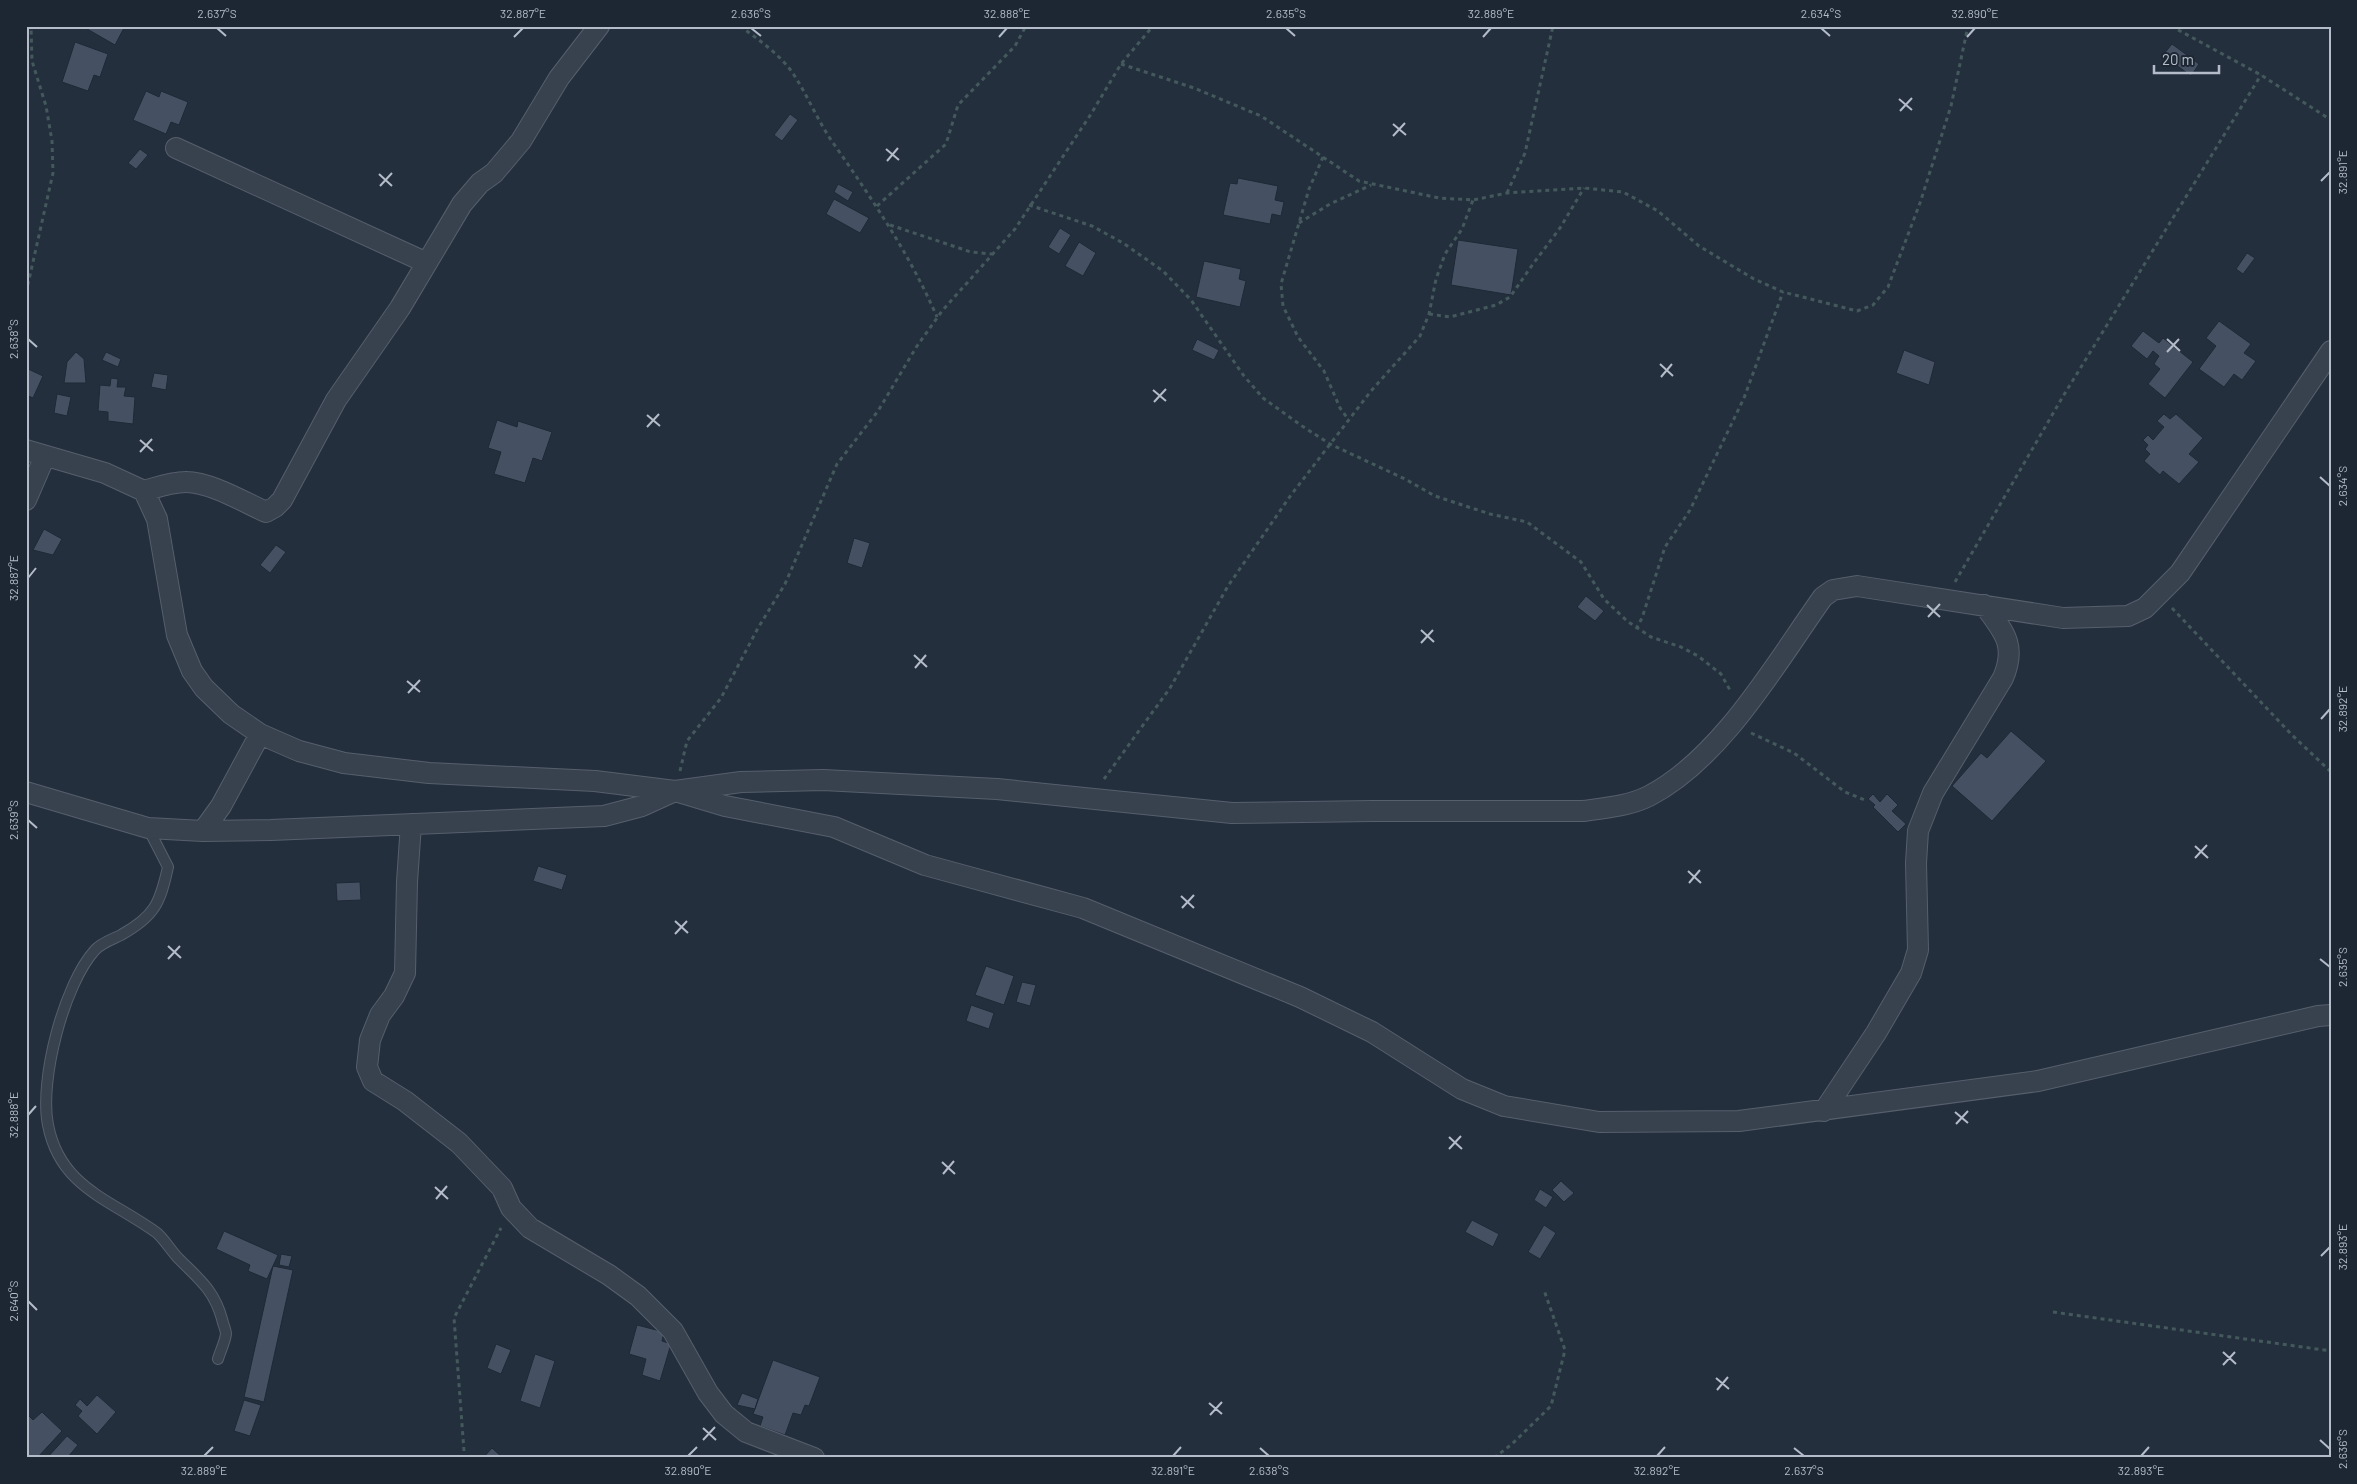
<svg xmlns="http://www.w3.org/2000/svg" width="2357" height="1484" font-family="Barlow,sans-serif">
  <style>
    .building { fill: #455162; stroke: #1f2835 }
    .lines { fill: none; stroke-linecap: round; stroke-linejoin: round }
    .service-casing { stroke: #565f6c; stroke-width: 12 }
    .minor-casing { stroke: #565f6c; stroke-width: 22 }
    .path { stroke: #44595c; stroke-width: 3; stroke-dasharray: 4 4; stroke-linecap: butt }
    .service { stroke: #38414e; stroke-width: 10 }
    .minor { stroke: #38414e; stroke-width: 20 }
    .ticks { fill: none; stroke: #b4bcc9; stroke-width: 2 }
    .neatline { fill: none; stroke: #b4bcc9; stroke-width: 2 }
    .ticks-label { font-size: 12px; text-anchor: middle; fill: #b4bcc9 }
  </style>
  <rect width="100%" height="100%" fill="#242f3e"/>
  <!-- building -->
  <path class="building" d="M82,26H125L115,45Z
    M75,42L108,54L100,77L94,75L88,91L62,82Z
    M2172,44L2199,64L2191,76L2163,55Z
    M146,91L159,97L161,91L188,102L179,125L171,122L166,134L133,120Z
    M790,114L798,120L782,141L774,135Z
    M140,149L148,155L136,169L128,163Z
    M1238,178L1278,186L1275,200L1284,202L1281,216L1272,214L1270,224L1223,215L1230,183L1237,184Z
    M838,184L853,192L848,201L834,192Z
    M834,199L869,218L860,233L826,214Z
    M1060,228L1071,235L1059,254L1048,247Z
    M1458,240L1518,249L1511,295L1451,285Z
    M1079,242L1096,253L1083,276L1065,266Z
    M2247,253L2255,258L2243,274L2236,269Z
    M1204,261L1241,269L1239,279L1246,281L1240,307L1196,297Z
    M2219,321L2251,344L2244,353L2256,361L2242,380L2234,374L2224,387L2199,369L2216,346L2206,338Z
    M2143,331L2159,343L2163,338L2193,362L2165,398L2148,384L2160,369L2154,364L2159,356L2153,351L2147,359L2131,346Z
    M1197,339L1219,350L1214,360L1192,350Z
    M1904,350L1935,362L1929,385L1896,373Z
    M76,352L84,359L86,383H64L67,362Z
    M106,352L121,359L118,367L102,360Z
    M26,368L43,376L33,398L26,395Z
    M154,373L168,375L166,390L151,387Z
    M111,378L118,379L117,387H126L124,396L135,397L133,424L108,421V412L98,411L100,385L110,386Z
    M57,394L71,397L67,416L54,413Z
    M2164,414L2170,419L2176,414L2203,438L2189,454L2199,462L2179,484L2163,471L2160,475L2144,461L2150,454L2145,449L2148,445L2143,440L2148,435L2153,440L2164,427L2157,421Z
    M497,420L517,427L518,421L552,432L542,461L533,458L525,483L494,474L501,452L488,448Z
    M44,529L62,539L53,555L33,550Z
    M854,538L870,543L862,568L847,563Z
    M276,545L286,552L270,573L260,565Z
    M1586,596L1604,611L1595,621L1577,607Z
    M2011,731L2046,761L1992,821L1952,786L1981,753L1987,758Z
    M1873,794L1880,802L1887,794L1898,805L1892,811L1906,824L1898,832L1873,807L1875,805L1868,799Z
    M538,866L567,875L562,890L533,881Z
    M360,882L361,900L337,901L336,883Z
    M986,966L1014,976L1004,1005L975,995Z
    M1022,982L1036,985L1030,1006L1016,1002Z
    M971,1005L994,1013L989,1029L966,1021Z
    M1561,1181L1574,1193L1564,1202L1552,1190Z
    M1540,1189L1553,1197L1546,1208L1534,1200Z
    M1472,1220L1499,1234L1493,1247L1465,1232Z
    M1544,1225L1556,1233L1540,1259L1528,1252Z
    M224,1231L278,1255L267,1279L248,1271L250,1265L216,1249Z
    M281,1254L292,1256L289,1267L279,1265Z
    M273,1266L293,1270L264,1402L244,1397Z
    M637,1325L664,1332L662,1341L671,1344L660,1381L642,1375L646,1359L629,1354Z
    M496,1344L511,1350L501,1374L487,1368Z
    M535,1354L555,1361L540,1408L520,1401Z
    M773,1360L820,1377L809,1406L805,1405L801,1415L793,1413L785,1435L760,1426L763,1417L753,1414Z
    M742,1393L758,1399L755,1409L737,1405Z
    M97,1395L116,1412L97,1434L78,1416L82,1411L75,1405L80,1399L87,1406Z
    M244,1400L261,1405L250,1436L234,1431Z
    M42,1412L62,1431L37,1458H26V1417L28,1415L33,1420Z
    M67,1436L78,1445L67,1458H47Z
    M492,1448L503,1458H483Z"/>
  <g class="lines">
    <!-- service casing -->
    <g class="service-casing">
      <path id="service" d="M148,828L168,867C160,903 155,916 121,935C113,939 101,943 95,950C64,984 39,1080 48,1125C60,1188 112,1200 157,1233C165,1240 171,1251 179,1259C199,1279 214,1290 222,1319C223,1324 226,1330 226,1334C225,1342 220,1352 218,1359"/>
    </g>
    <!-- minor casing -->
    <g class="minor-casing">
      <path id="minor" d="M176,148L427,263
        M26,450L105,473L144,491L157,519L177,635L192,671L204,688L231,714L260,734L299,751L344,763L429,773L595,781L675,791L741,782L823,780L997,789L1232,813L1372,811H1583C1605,808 1629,806 1649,796C1722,758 1776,663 1823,597L1833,590L1857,586L2063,618L2128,616L2145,608L2180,573L2331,351
        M144,491C158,487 171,482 186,482C210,482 244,502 266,512L275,507L282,500L336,400L400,308L462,204L480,183L494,173L521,141L559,78L599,26
        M26,500L45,456
        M26,792L148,828L203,831L271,830L604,816L642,806L675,791L725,806L834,827L925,865L1083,908L1300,997L1372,1032L1462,1089L1504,1106L1599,1122L1739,1121L2038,1081L2318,1016L2331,1015
        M411,824L407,882L405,973L394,996L380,1015L370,1040L367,1067L373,1081L405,1101L459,1143L502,1188L511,1208L530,1228L609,1275L638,1296L673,1331L708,1393L724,1414L746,1432L814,1458
        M203,831L221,806L260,734
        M1824,1111L1876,1033L1911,973L1918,950L1916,863L1918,831L1933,793L2003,678C2017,645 2004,632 1984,605"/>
    </g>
    <!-- path -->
    <path class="path" d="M740,26C759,40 781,55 794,75C809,98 819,124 836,147C874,202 910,255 937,317
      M2171,26L2261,75L2331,120
      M1121,64L1194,88L1261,116L1359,181L1439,198L1473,200L1507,193L1584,188L1623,192L1658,211L1699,246L1754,279L1783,292L1857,311L1873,305L1888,287L1920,203L1951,106L1968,26
      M1323,157L1309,189L1281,284L1283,306L1298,337L1324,371L1340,408L1348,419
      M1507,193L1525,153L1553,26
      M1029,205L1092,226L1123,243L1163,271L1191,300L1244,376L1263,398L1302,426L1330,444L1405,479L1435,496L1490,514L1527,522L1581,562L1604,599L1627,621L1651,637L1681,647L1698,656L1721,674L1731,692
      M877,206L946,144L958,105L1015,46L1026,26
      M1299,223L1330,204L1371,185
      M890,225L971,252L992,254
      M26,293L53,173L52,141L46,106L32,61L31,26
      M1429,314L1450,317L1496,305L1510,297L1533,264L1560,228L1584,188
      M1955,582L2062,398L2261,75
      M2172,608L2292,735L2331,772
      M1636,629L1642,618L1665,547L1690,510L1744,398L1783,292
      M1751,733L1794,753L1845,792L1865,800
      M680,771L687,741L721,698L758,628L785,584L837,464L878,411L917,346L942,311L1015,229L1091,114L1121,64L1153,26
      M1104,779L1170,688L1228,586L1291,495L1371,391L1420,336L1429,314L1436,279L1445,254L1462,229L1473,200
      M2053,1312L2331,1351
      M464,1451L454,1318L501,1228
      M1494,1458L1512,1444L1551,1406L1565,1350L1544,1290"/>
    <!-- service -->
    <use href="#service" class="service"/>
    <!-- minor -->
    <use href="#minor" class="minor"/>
  </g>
  <!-- ticks -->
  <path class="ticks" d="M217,28L226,36M751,28L761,36M1286,28L1295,36M1821,28L1830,36M514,37L523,28M999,37L1007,28M1483,37L1491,28M1967,37L1975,28M1899,99L1912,110M1900,111L1912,98M1393,124L1406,135M1393,136L1405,123M886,149L899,160M887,161L898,148M379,174L392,186M2321,181L2330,172M380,186L392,173M28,339L37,347M2167,339L2180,351M2167,352L2179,339M1660,364L1673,376M1661,377L1672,364M1153,390L1166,401M1154,402L1166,389M647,415L660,426M647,427L659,414M140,440L153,451M140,452L152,439M2320,477L2330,486M28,578L36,568M1927,605L1940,617M1928,617L1940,604M1421,630L1434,642M1421,643L1433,630M914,655L927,667M915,668L926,655M407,681L420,692M408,693L420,680M2321,719L2330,709M28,820L37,828M2195,846L2208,858M2195,858L2207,845M1688,871L1701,883M1689,883L1700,870M1181,896L1194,908M1182,908L1194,895M675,921L688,933M675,934L687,921M168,946L181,958M168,959L180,946M2320,959L2330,967M1955,1112L1968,1123M28,1115L36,1106M1956,1124L1968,1111M1449,1137L1462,1149M1449,1149L1461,1136M942,1162L955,1174M943,1174L954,1161M435,1187L448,1199M436,1199L447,1186M2321,1256L2330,1247M28,1301L37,1310M2223,1352L2236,1364M2223,1365L2235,1352M1716,1378L1729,1389M1717,1390L1728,1377M1209,1403L1222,1414M1210,1415L1222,1402M703,1428L716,1440M703,1440L715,1427M2320,1440L2330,1449M1260,1448L1269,1456M1794,1448L1804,1456M204,1456L213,1447M688,1456L697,1447M1173,1456L1181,1447M1657,1456L1665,1447M2141,1456L2149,1447"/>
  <!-- border -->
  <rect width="2357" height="1484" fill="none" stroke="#1d2633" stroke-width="55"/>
  <!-- scale -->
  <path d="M2154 65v8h65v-8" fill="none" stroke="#b4bcc9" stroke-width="2.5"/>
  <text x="2162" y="65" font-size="15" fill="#b4bcc9" stroke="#1d2633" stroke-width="4" paint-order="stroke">20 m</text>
  <rect x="28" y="28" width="2302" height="1428" class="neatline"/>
  <g class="ticks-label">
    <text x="217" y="18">2.637°S</text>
    <text x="523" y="18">32.887°E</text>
    <text x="751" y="18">2.636°S</text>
    <text x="1007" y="18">32.888°E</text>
    <text x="1286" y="18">2.635°S</text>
    <text x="1491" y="18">32.889°E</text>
    <text x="1821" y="18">2.634°S</text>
    <text x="1975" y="18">32.890°E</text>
    <text transform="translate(2343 172) rotate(-90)" y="4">32.891°E</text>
    <text transform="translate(14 339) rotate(-90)" y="4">2.638°S</text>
    <text transform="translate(2343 486) rotate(-90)" y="4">2.634°S</text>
    <text transform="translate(14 578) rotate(-90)" y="4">32.887°E</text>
    <text transform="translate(2343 709) rotate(-90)" y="4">32.892°E</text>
    <text transform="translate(14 820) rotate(-90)" y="4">2.639°S</text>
    <text transform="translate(2343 967) rotate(-90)" y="4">2.635°S</text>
    <text transform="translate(14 1115) rotate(-90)" y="4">32.888°E</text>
    <text transform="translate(2343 1247) rotate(-90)" y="4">32.893°E</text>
    <text transform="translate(14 1301) rotate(-90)" y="4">2.640°S</text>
    <text transform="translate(2343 1449) rotate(-90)" y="4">2.636°S</text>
    <text x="204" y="1475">32.889°E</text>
    <text x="688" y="1475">32.890°E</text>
    <text x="1173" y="1475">32.891°E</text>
    <text x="1269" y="1475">2.638°S</text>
    <text x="1657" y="1475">32.892°E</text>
    <text x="1804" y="1475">2.637°S</text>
    <text x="2141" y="1475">32.893°E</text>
  </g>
</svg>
